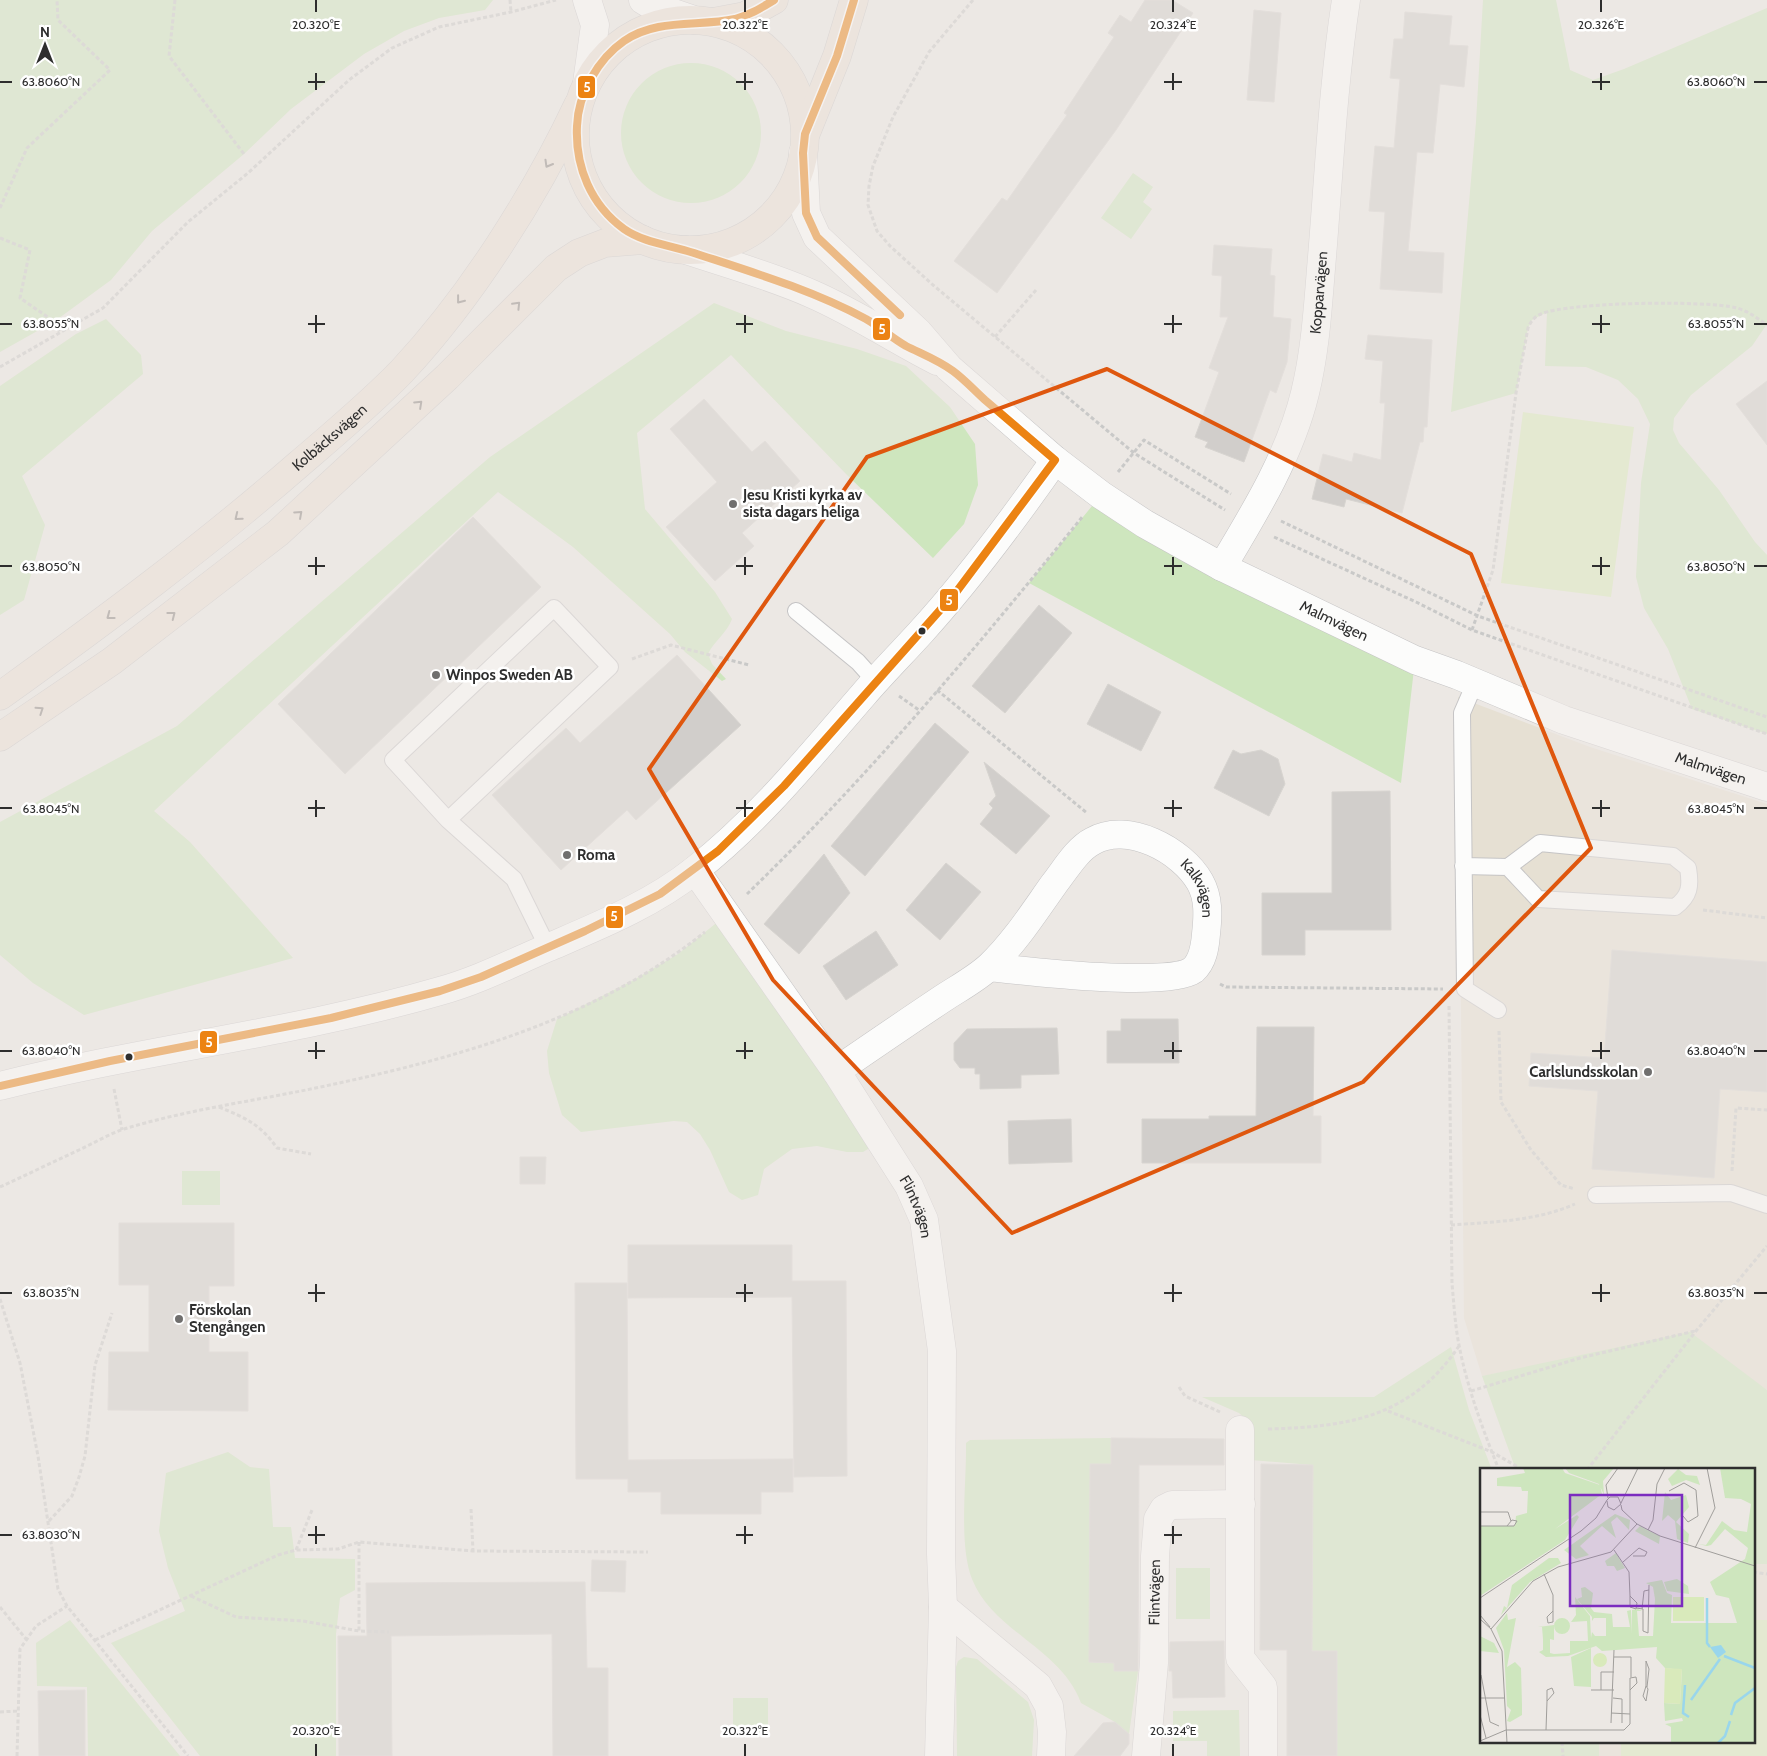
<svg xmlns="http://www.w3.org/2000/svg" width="1767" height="1756" font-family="Cabin,sans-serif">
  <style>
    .education { fill: #e6e0d3 }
    .green { fill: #cee6be }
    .pitch { fill: #d9eabb }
    .building { fill: #d1cecb; stroke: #d7d4d0 }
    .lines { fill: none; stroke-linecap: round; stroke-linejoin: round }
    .lane-casing { stroke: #c5c4c5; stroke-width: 18 }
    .street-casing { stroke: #c5c4c5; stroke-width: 29 }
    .highway-casing { stroke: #c6c5c4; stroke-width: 29 }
    .path { stroke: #c9c9c8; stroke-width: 3; stroke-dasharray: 4 2.5; stroke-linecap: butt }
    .lane { stroke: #fcfcfb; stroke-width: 16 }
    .street { stroke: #fcfcfb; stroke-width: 28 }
    .highway { stroke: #eadfd6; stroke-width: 28 }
    .bus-1-casing { stroke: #fff; stroke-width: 11 }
    .bus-1 { stroke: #ec8313; stroke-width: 8 }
    .oneway { stroke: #8c8682 }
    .marked { fill: none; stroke: #df570e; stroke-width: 4; stroke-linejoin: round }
    .ticks { fill: none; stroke: #2e2e2e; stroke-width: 2 }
    .poi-dot { fill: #706f6e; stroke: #fff; stroke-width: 2 }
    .bus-dot { fill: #2e2e2e; stroke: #fff; stroke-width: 2 }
    .labels { text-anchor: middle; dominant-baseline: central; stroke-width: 5; stroke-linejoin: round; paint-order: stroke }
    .street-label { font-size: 15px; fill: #2e2e2e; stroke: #fff }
    .poi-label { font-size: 15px; font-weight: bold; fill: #2e2e2e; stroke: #fff; text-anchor: start }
    .inset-river { fill: none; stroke: #99d6ec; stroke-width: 2.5 }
    .inset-road { fill: none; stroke: #a09e9b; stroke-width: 1 }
    .view { fill: #7b2cbf; fill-opacity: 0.15; stroke: #7b2cbf; stroke-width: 2.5 }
    .inset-edge { fill: none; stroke: #2e2e2e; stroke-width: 2.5 }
    .ticks-label { font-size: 12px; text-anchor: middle; fill: #2e2e2e; stroke: #fff; stroke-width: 5; stroke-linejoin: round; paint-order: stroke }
    .line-badge { stroke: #fff; stroke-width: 2 }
    .badge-label { font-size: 14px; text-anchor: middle; font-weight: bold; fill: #fff }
  </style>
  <rect width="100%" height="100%" fill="#ece8e4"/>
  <!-- education -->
  <path class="education" d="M1458,697L1590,747L1767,804V1390L1690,1336L1482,1376L1464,1318Z
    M1753,1564H1767V1756H1599V1742H1753Z"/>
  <!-- green -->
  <path class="green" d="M0,0H493L485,10L439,18L404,31L364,54L291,109L244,154L152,231L111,280L55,321L0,352Z
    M1483,0H1556L1570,70L1593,80L1624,69L1767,8V324L1752,346L1691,395L1674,418L1673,430L1679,443L1719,490L1755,542L1767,555V734L1692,709L1668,649L1644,608L1636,577L1641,483L1650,424L1638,399L1618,380L1586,367L1545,366L1547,312L1532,320L1528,328L1516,393L1451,412L1476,122Z
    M621 133a70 70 0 1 1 140 0a70 70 0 1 1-140 0Z
    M1133,173L1153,187L1143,202L1152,209L1131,239L1101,218Z
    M714,303L786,331L857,349L906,366L950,407L975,444L978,485L964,524L933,558L847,475L731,355L637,433L645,509L715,592L732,619C727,633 714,641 708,654L712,664L726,679L722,681L685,652L670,634L573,547L498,492L154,811L190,842L293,958L84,1015L33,983L0,955V822L177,726L490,457Z
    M106,319L141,355L143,374L22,476L45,525L24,600L0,615V386L76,334Z
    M1101,495L1415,660L1401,783L1029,583Z
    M725,916L881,1141L863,1152H847L817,1146L792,1149L764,1169L758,1195L742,1200L729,1192L710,1150L700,1134L687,1122L674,1121L581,1132L562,1115L549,1073L547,1051L557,1019L632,981L678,954Z
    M182,1171H220V1205H182Z
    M1690,1332L1767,1390V1564H1753V1470H1516L1482,1376Z
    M1451,1347L1469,1410L1492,1470H1481V1742H1599V1756H1337V1651H1312V1465L1251,1460L1249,1422L1239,1413L1202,1397H1374Z
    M1111,1438V1464L1089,1662L1114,1663V1671H1138L1129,1734L1115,1722L1081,1703C1061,1648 993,1632 972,1579C959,1546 966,1488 966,1451V1443L970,1440Z
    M228,1452L250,1467L269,1469L273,1527H291L295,1558L355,1559V1590L340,1598L336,1634V1756H200L111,1643L185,1611L168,1568L159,1531L166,1473Z
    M1176,1568H1210V1619H1176Z
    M70,1620L180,1756H88L87,1687L37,1686L36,1643Z
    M964,1657L977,1659L1028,1702L1034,1720L1032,1756H957L956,1667L958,1661Z
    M733,1698H768V1732L733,1733Z
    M1239,1710L1240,1756H1207V1741H1173V1711Z"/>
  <!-- pitch -->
  <path class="pitch" d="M1523,412L1634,427L1611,597L1501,583Z
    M1753,1620H1767V1756H1621V1742H1753Z"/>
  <!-- building -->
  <path class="building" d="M1145,0H1172L1193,13L1116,130L997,293L954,261L1002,198L1007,201L1067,115L1064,113L1114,37L1108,33L1120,15L1131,22Z
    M1254,10L1281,13L1274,102L1247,100Z
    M1405,12L1452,16L1449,45L1468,46L1464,87L1440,84L1433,153L1417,152L1408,251L1444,253L1442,293L1380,289L1385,212L1369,211L1375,146L1394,148L1400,79L1390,78L1394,39H1403Z
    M1214,245L1272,249L1270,275L1275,276L1273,317L1291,319L1287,362L1276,393L1270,390L1244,462L1205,447L1208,442L1195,437L1219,372L1209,368L1228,317H1220L1222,276L1212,275Z
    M1368,335L1432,340L1427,427H1424L1423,442H1420L1402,513L1346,499L1344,507L1312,499L1323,454L1352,462L1354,453L1381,460L1385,403H1380L1383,361L1365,359Z
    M1767,381V445L1736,404Z
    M704,399L752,452L765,441L800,481L742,533L754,546L715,581L666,527L717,482L670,429Z
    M473,517L541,587L345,774L278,704Z
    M1039,605L1072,633L1005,713L972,686Z
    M677,655L741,725L636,820L627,810L561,870L492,795L566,728L580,743Z
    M1108,684L1161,712L1141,751L1087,724Z
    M935,723L969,752L865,876L831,846Z
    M1233,750L1241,754L1261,750L1278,759L1285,784L1269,816L1214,788Z
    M984,762L1050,816L1016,854L980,824L993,808L989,804L996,796Z
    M1390,791L1391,930H1305V955H1262V893H1332V792Z
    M824,854L850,893L799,954L764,924Z
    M946,863L981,892L940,940L906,910Z
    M876,931L898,965L846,1000L823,966Z
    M1612,950L1767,962V1092L1720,1089L1714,1178L1592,1169L1598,1091L1529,1086L1531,1053L1604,1058Z
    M1121,1019H1178L1179,1063H1107V1031H1121Z
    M1257,1027H1314L1313,1116H1321V1163H1142V1119H1209V1116H1256Z
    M1057,1028L1059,1074L1021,1075V1088L980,1089V1074H975V1068H960L954,1060V1043L967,1029Z
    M1071,1119L1072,1162L1009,1164L1008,1121Z
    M520,1157H546L545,1184H520Z
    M119,1223H234V1286H209V1352H248V1411L108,1410L109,1352H149V1285H119Z
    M628,1245H792V1281H846L847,1476L794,1477L792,1297L628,1298Z
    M575,1283H627L628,1460L793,1459V1492H761V1514H661V1492H628V1479H576Z
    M1111,1438L1224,1439V1465H1139L1138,1671H1114V1663L1089,1662L1090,1464H1111Z
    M1261,1464L1313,1465L1312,1651H1337V1756H1287V1650H1260Z
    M592,1560L626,1561L625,1592L591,1591Z
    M585,1582L587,1668H608V1756H553L552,1634L391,1636L392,1756H339L338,1636H367L366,1583Z
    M1224,1641L1225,1697L1173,1698L1172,1671H1169L1170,1642Z
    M85,1690V1756H39L38,1691Z
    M1115,1722L1129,1734V1744L1120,1756H1074L1103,1723Z"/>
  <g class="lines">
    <!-- lane casing -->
    <g class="lane-casing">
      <path id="lane" d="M796,611L858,662L875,681
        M1475,683L1462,713L1465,989L1498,1010
        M448,820L610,667L554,608L393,760L448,820L514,879L548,948
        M1463,866L1508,867L1540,843L1673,856L1688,868C1691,886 1690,896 1675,907L1538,899L1508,867
        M1596,1195L1731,1193L1767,1205"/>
    </g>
    <!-- street casing -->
    <g class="street-casing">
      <g id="street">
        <path d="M643,0L653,6L694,20"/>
        <path d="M587,83L595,25L587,0"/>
        <path id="s1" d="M803,153L806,213L817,237L918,332L949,368L1055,460L1101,495L1145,524L1222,567L1415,660L1457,675L1564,720L1767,787"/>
        <path d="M686,250C728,264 772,276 812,294C856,313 895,340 937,361"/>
        <path id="s2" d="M1222,567C1255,512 1290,455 1305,393C1316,348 1318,303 1322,257C1329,172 1333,85 1346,0"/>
        <path id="s3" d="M695,870L836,1071L909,1186L924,1220L942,1351L941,1554L943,1607L939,1756"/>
        <path id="s4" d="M836,1071C871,1047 906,1023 942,999C957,989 976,979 990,966C1015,942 1034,912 1054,884C1065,870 1077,849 1093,841C1127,821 1182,850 1200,882C1209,898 1208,916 1206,934C1205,947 1203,961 1193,970C1168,988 1025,971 989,967"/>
        <path d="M0,1086C145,1049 296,1033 440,991C477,981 512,963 547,948C598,926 651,905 695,870C759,820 811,755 864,694C882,673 902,653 921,632C970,578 1013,520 1055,460"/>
        <path d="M1240,1430V1658L1263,1687V1756"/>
        <path d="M943,1607L1038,1686L1049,1706L1052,1732L1051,1756"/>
        <path id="s5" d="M1146,1756L1154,1663L1155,1556L1158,1519L1164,1509L1172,1505L1241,1504"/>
      </g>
    </g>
    <!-- highway casing -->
    <g class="highway-casing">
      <g id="highway">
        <circle cx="690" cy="135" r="115"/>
        <path d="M713,22L745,16L774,0"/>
        <path d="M806,133L837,56L854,0"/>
        <path id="s6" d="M0,696C103,622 204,547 299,464C334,434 370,404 402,371C471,297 535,196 578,105"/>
        <path d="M0,737L112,661L278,533L447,377L556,268L579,253L605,243L643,240"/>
      </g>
    </g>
    <!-- path -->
    <path class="path" d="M175,0L169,56L244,154
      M510,0L511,12
      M973,0L929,52L893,117L873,166L869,186L868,205L877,231L890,246L933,285L1134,453L1225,510
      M0,208L27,148L110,70L58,20L57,0
      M0,238L30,250L20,298L55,322L60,333
      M995,337L1036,290
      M0,367L103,308L188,222L248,173L349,80L392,48L439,27L511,12L556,0
      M1118,472L1144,440L1231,494
      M1281,521L1478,616L1767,717
      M1274,537L1416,602L1472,630L1767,734
      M1472,630L1493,570L1516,393L1528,328C1531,321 1534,317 1541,314C1568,302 1706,300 1737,308C1748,311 1757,318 1767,325
      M632,659L671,645L749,665
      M937,690L1087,813
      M899,696L919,710
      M747,894C868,777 977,647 1083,516
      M1703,910L1767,918
      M1220,984L1226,987L1443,989
      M1449,1006L1452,1284C1454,1304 1455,1325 1459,1345C1467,1387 1483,1430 1499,1470
      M1499,1031L1501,1102L1531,1150L1561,1185L1575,1189
      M114,1089L122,1130
      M219,1107C246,1118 260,1124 277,1148L311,1154
      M1732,1171L1736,1108L1767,1110
      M0,1187C26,1175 53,1162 79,1150C94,1143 109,1134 124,1129C183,1111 246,1102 306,1090C447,1061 591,1023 705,932
      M1451,1225C1493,1222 1537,1221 1575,1204
      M0,1299L20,1363L38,1456L58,1589L67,1606L188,1756
      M1179,1387L1185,1396L1220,1412
      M1471,1391L1580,1358L1695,1331
      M1388,1411L1492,1452L1523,1470
      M1268,1429C1349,1427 1411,1417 1459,1346
      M1587,1470L1696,1331L1767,1246
      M471,1509L473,1551
      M49,1521L72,1496L79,1477L85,1456L95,1365L112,1313
      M359,1542V1631L389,1632
      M296,1550L312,1510
      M1753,1572L1767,1574
      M191,1596L236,1617L303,1621L359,1631
      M0,1607L26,1639
      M95,1640L278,1555L296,1550L338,1549L359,1542L473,1551L648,1552
      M0,1712L17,1711
      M1562,1742L1563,1756
      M17,1756L20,1649L36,1626L67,1606"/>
    <!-- lane -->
    <use href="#lane" class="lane"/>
    <!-- street -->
    <use href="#street" class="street"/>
    <!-- highway -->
    <use href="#highway" class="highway"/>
    <!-- bus-1 casing -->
    <g class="bus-1-casing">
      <path id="bus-1" d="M774,0C761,8 750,15 735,19C698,27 657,18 624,41C598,59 578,94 577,126C575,167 591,205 624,229C644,243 671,245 694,253C752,272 812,290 866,319C880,327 892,338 906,346C922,354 938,360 953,371C964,379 974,390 985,400C1008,420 1032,440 1055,460
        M854,0L837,56L805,134L803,153L806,213L817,237L900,315
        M0,1086L110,1061L331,1018L440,991L481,977L585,931L660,894L718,851L784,786L957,591L1055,460"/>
    </g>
    <!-- bus-1 -->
    <use href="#bus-1" class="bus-1"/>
  </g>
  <!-- one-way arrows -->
  <defs><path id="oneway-chevron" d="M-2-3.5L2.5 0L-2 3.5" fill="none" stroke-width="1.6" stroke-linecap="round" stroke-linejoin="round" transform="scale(1.25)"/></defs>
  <g class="oneway">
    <use href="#oneway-chevron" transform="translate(548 164) rotate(120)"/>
    <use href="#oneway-chevron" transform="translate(460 300) rotate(128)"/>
    <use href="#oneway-chevron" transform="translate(517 305) rotate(-46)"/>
    <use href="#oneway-chevron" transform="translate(419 404) rotate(-43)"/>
    <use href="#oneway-chevron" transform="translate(299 514) rotate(-42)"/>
    <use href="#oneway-chevron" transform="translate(238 517) rotate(141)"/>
    <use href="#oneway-chevron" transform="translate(172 615) rotate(-38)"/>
    <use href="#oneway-chevron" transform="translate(110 616) rotate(143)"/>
    <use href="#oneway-chevron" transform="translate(40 710) rotate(-34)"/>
  </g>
  <!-- marked area -->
  <path d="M0 0H1767V1756H0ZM1107,369L1471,554L1591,848L1363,1082L1012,1233L773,980L649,769L867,457Z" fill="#ece8e4" fill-opacity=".55" fill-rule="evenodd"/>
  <path class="marked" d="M1107,369L1471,554L1591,848L1363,1082L1012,1233L773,980L649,769L867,457Z"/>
  <!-- ticks -->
  <path class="ticks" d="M316,0V12M745,0V12M1173,0V12M1601,0V12M316,73V90M745,73V90M1173,73V90M1601,73V90M0,82H12M308,82H325M736,82H753M1164,82H1182M1592,82H1610M1754,82H1767M316,315V333M745,315V333M1173,315V333M1601,315V333M0,324H12M308,324H325M736,324H753M1164,324H1182M1592,324H1610M1754,324H1767M316,557V575M745,557V575M1173,557V575M1601,557V575M0,566H12M308,566H325M736,566H753M1164,566H1182M1592,566H1610M1754,566H1767M316,800V817M745,800V817M1173,800V817M1601,800V817M0,808H12M308,808H325M736,808H753M1164,808H1182M1592,808H1610M1754,808H1767M316,1042V1059M745,1042V1059M1173,1042V1059M1601,1042V1059M0,1051H12M308,1051H325M736,1051H753M1164,1051H1182M1592,1051H1610M1754,1051H1767M316,1284V1302M745,1284V1302M1173,1284V1302M1601,1284V1302M0,1293H12M308,1293H325M736,1293H753M1164,1293H1182M1592,1293H1610M1754,1293H1767M316,1526V1544M745,1526V1544M1173,1526V1544M0,1535H12M308,1535H325M736,1535H753M1164,1535H1182M316,1744V1756M745,1744V1756M1173,1744V1756"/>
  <!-- markers -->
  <g class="poi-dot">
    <circle cx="733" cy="504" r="5"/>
    <circle cx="436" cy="675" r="5"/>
    <circle cx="567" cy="855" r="5"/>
    <circle cx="1648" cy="1072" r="5"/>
    <circle cx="179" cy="1319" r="5"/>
  </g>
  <g class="bus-dot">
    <circle cx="922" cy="631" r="4.5"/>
    <circle cx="129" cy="1057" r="4.5"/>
  </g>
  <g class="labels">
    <!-- street labels -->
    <g class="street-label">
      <text stroke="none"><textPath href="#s2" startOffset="295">Kopparvägen</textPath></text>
      <text stroke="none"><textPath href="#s6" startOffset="419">Kolbäcksvägen</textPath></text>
      <text stroke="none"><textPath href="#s1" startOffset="736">Malmvägen</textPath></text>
      <text stroke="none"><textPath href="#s1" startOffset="1141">Malmvägen</textPath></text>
      <text stroke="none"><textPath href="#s4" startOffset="479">Kalkvägen</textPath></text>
      <text stroke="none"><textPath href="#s3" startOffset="404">Flintvägen</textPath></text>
      <text stroke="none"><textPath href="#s5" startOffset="164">Flintvägen</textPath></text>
    </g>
    <!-- poi labels -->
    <g class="poi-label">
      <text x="743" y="495">Jesu Kristi kyrka av<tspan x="743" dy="17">sista dagars heliga</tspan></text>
      <text x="446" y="675">Winpos Sweden AB</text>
      <text x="577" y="855">Roma</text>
      <text x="1638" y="1072" text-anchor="end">Carlslundsskolan</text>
      <text x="189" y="1310">Förskolan<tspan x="189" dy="17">Stengången</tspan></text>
    </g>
  </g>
  <!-- overview -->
  <g transform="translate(1480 1468)">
    <rect width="275" height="275" fill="#ece8e4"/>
    <path d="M43,0H82L85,5L120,17L122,26L75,61L97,47L99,49L85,72L0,128V58H35L36,48L47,45L48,23H42L41,19L17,18V10L45,5ZM85,0H134L123,13L124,27L119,16L89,5ZM240,0H275V275H191V259L185,256L203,253L202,250L185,253L184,235L200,236L202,202L185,200L176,190L177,179L122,183L116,178L88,188L66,189L59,184L63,182V171L62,159H58L74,157V172L70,171V185L74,186L90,185V173H108L107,153L91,154L96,147L95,129L110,148L111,170L112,164L115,168H126V150H114L112,153V149L97,131L102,129L101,120L105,119L113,125L111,140L114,144L132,146L133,159H150L147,143L151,142L152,166V142L158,141L162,143H157L159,168H173L175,131L173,119L166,115L182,112L187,125L192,127L191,155H257L249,130L236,127L230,114L265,91L268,80L245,61L231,77L227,78L218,76L226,77L242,53L254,62L267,64L271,36L261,31L245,30ZM198,1L206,7L217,8L220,17L206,12L192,18L188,11ZM185,24L191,32L206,27L209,39L196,54L209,66L208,75L197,71L195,53L188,47L182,53ZM135,46L150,52L149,62L137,49L131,54L136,70L122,58L100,78L109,87L96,91L84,82ZM160,58L180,68L179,76L155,63ZM136,85L145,100L137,103L134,98H127L125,93ZM69,90H78L81,95L50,114L21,147L24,138L27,140L32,117ZM197,111L208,118L209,126L187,123L184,114ZM27,145L28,152L36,150L27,199L35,194L41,200L42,237V247L30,254L27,253L31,242L27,238L24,182L16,160ZM74 158a8 8 0 1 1 16 0a8 8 0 1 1-16 0ZM0,168L14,175L19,185L0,183ZM111,180V219L94,218L91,189Z" fill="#cee6be"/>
    <path d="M193,129H224V153H193ZM113 192a7 7 0 1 1 14 0a7 7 0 1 1-14 0ZM185,200L202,201L200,236L184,235Z" fill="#d9eabb"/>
    <path d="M241,177L246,184L238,190L230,179Z" fill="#99d6ec"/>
    <path class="inset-river" d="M227,130V175L230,179M244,188L275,200M205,217L203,245L209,249M211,232L240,191M251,247L255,235L275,220M238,275L245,268L250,253"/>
    <path class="inset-road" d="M189,23L204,15L216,22L218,48L208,54L203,48M128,30L126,17L138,0M141,35L158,0M141,37L142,42L157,56L180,68L275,98M0,44H28L31,53M0,58H34L37,53L32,52L27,58M168,62L173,52L177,16L185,0M215,80L235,40L227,0M134,82L149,104L150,128L157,135L156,141L150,139V128M143,94L159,80L167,84L165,88H153M64,106L73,127V143L67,149L68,155L73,154V143M0,130L101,63L116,50L127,32L130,29H138L141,36L134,42L128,39L127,33M156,140L163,141V163L168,165L169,117M162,141L164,123L169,122M0,147L10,159M0,151L11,161L22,183L27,275M11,161L53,113L78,99L131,84L157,56M134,189H151V209M1,207L10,254L19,258M166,218V193L169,201L167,219M166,218L168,221L166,233L163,228ZM111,222H134M121,222V204H134M0,230H25M133,230L142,231V255M131,245L150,246M0,247L6,270M131,255L134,182M66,262L67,233L74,225L72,220L67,222V233M0,273L26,262H144L150,256V222L157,215L156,209L150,210V222"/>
    <path class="view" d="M90,27H202V138H90Z"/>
    <rect width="275" height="275" class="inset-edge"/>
  </g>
  <g class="ticks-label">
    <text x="316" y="29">20.320°E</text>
    <text x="745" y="29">20.322°E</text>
    <text x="1173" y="29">20.324°E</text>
    <text x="1601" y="29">20.326°E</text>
    <text x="51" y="86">63.8060°N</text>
    <text x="1716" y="86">63.8060°N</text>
    <text x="51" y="328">63.8055°N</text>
    <text x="1716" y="328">63.8055°N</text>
    <text x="51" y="571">63.8050°N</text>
    <text x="1716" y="571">63.8050°N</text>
    <text x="51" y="813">63.8045°N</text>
    <text x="1716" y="813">63.8045°N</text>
    <text x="51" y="1055">63.8040°N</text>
    <text x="1716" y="1055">63.8040°N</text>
    <text x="51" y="1297">63.8035°N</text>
    <text x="1716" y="1297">63.8035°N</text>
    <text x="51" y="1539">63.8030°N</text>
    <text x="316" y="1735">20.320°E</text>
    <text x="745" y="1735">20.322°E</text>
    <text x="1173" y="1735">20.324°E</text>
  </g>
  <g class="line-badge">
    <rect x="577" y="75" width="19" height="24" rx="5" fill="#ec8313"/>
    <rect x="872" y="317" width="19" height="24" rx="5" fill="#ec8313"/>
    <rect x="939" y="588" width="20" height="24" rx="5" fill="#ec8313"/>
    <rect x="605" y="905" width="19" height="24" rx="5" fill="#ec8313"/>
    <rect x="199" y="1030" width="19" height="24" rx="5" fill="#ec8313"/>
  </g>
  <g class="badge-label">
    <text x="587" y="92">5</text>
    <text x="882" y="334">5</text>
    <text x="949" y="605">5</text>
    <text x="614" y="921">5</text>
    <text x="209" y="1047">5</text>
  </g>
  <!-- north arrow -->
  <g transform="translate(45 45)" stroke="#ffffff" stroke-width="4" paint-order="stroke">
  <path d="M0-4L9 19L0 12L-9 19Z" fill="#2e2e2e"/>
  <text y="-8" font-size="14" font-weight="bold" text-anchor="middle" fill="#2e2e2e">N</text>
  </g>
</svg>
